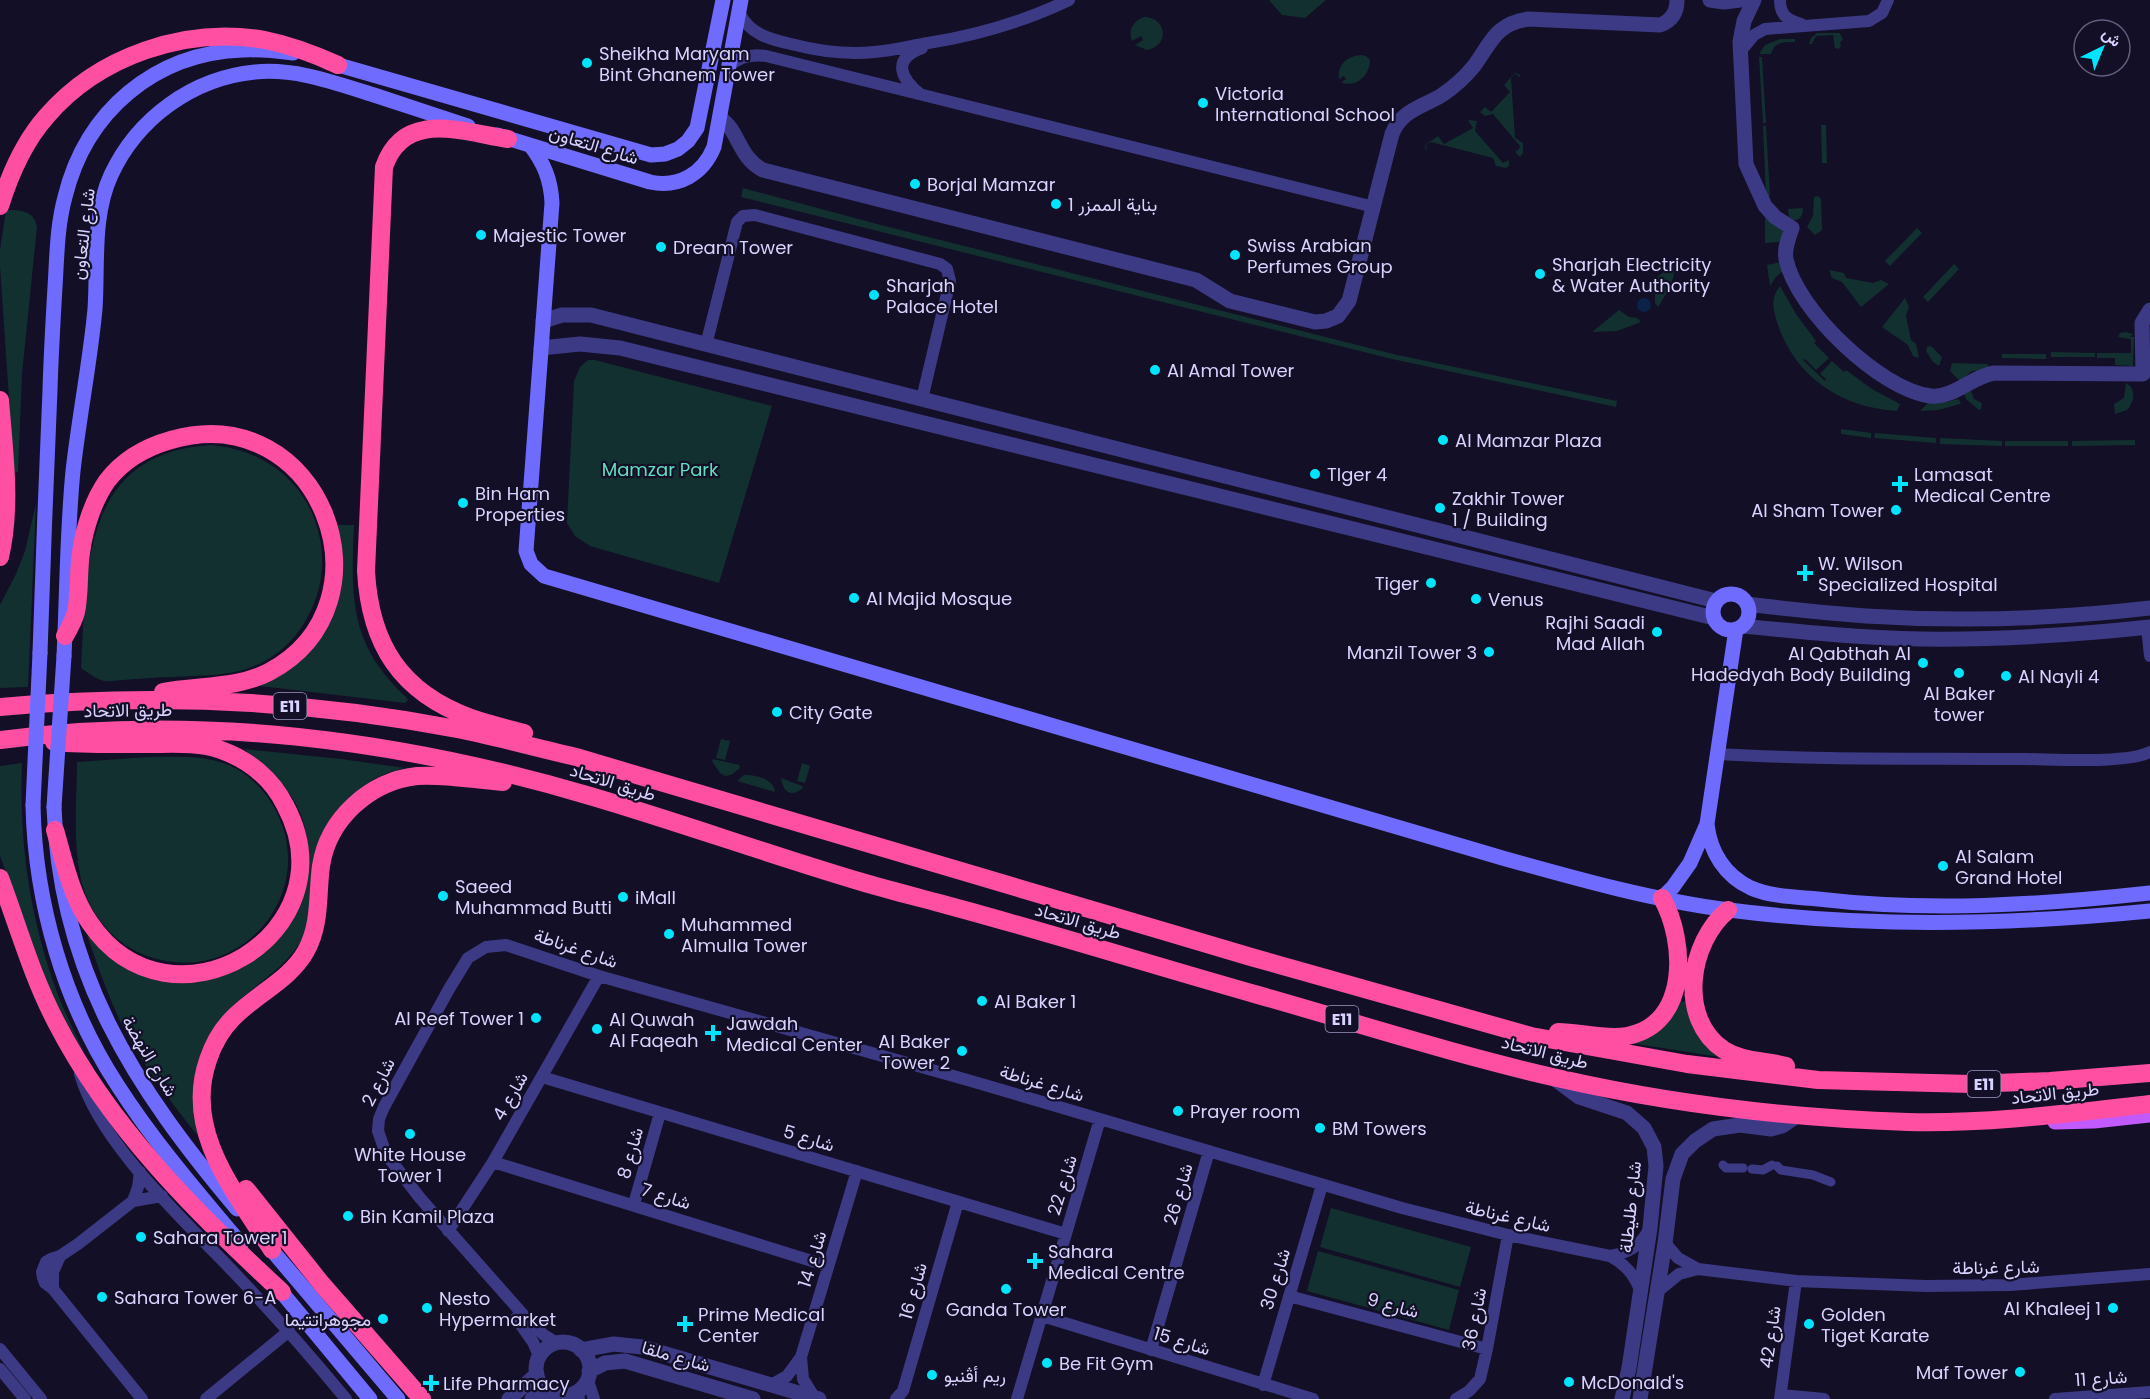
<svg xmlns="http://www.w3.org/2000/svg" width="2150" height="1399" font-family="Poppins,Vazirmatn,sans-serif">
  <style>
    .green { fill: #12302f }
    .water { fill: #0c2248 }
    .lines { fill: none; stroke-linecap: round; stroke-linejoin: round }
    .pedestrian { stroke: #3d3a85; stroke-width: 9 }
    .minor { stroke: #3d3a85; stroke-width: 12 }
    .tertiary { stroke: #3d3a85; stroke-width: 15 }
    .secondary { stroke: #6f6bff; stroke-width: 15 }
    .primary { stroke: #c25bff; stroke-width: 15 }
    .motorway { stroke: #ff4fa3; stroke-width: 18 }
    .secondary-bridge { stroke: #6f6bff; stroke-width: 15 }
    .poi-dot { fill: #00e5ff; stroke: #130f26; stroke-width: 2 }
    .labels { text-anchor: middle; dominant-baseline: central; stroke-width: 4.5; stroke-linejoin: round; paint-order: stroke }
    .shield { fill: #130f26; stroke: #9e99be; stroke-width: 1.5 }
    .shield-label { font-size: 16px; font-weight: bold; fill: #d9d4ff }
    .poi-label { font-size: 18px; fill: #d9d4ff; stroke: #130f26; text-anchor: start }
    .street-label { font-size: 18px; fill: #d9d4ff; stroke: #130f26 }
    .park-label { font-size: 18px; fill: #5fe0c0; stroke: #130f26 }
  </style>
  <rect width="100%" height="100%" fill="#130f26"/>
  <!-- green -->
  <path class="green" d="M1269,0H1326L1305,18L1282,15Z
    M1144,17C1167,17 1170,46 1147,50L1135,45L1143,40L1141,36L1132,41C1128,30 1133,21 1144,17Z
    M1817,33H1840L1843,40L1840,42L1841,46L1838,49L1835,48L1833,35L1816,36L1812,44H1809L1811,38Z
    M1780,39H1795V42C1784,42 1775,41 1771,54H1759L1765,45Z
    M1361,55L1366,56L1370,60C1370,75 1356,89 1341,82L1346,79L1344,76L1339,79C1337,65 1347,56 1361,55Z
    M1759,57H1762L1766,123H1763Z
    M1515,73L1520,75V77L1515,74L1511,78L1515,138L1523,143V153L1520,157L1515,152L1519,149L1520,146L1493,114L1485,116L1480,112L1485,107L1491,112L1510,92L1504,85Z
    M1468,120L1477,121L1475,131L1503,163L1509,160V166L1506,168L1496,166L1493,158L1431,142L1426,145L1427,150H1426L1425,145L1438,136L1444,144L1473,128Z
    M1821,125H1826L1827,163H1822Z
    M1763,126H1766L1770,196H1766Z
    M743,188L877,224L1393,354L1617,401L1616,407L1392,359L741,197Z
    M1818,196L1821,199L1822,230L1815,235L1807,227L1813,216L1814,197Z
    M1803,208C1803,215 1800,221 1793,220L1789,217L1788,209Z
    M6,210C20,210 34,210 37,227L22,374L18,472H14L0,266V250Z
    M1765,214L1786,230L1781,242L1765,243Z
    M1917,228L1922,233L1890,266L1885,261Z
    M1677,261L1671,286L1658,307L1655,303V295L1650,283Z
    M1781,262L1785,269L1776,277L1770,286L1767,265Z
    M1954,264L1959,269L1928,302L1923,297Z
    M1829,270L1844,273L1846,278L1873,283L1881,280L1889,284L1861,307L1842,282L1832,278Z
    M1780,286L1796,314L1816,341L1814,343L1829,358L1816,370L1805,359L1803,360L1825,381L1826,379L1820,374L1832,361L1844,372L1846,370L1872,389L1900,404L1897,411C1843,408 1796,378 1778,325C1773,311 1770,298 1780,286Z
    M1905,298L1909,307L1906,316L1911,340L1916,344L1919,358L1913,356L1908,345L1882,327Z
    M1619,310L1629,317L1637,318L1641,322L1617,331L1592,332Z
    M2126,332L2133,334L2130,337H2134L2133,366L2115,365V358H2097V353H2131V339L2118,337L2120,333Z
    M1931,346L1942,357L1939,366L1933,362L1926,351L1927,347Z
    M2051,352L2095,353V357H2051Z
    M2002,354H2046V359L2002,358Z
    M588,360H595L772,406L719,583L590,546L575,536L567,523L574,381L580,367Z
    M1952,363L1988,364V370L1972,371L1960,381L1950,371Z
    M2126,383C2137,389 2134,402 2127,410L2115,414L2114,404L2124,398Z
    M1968,390L1971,391L1974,399L1982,403L1981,409L1979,410L1966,399L1964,393Z
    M1958,399L1961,403L1960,404L1938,410L1920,411L1929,402H1946Z
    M1841,429L1871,433V438L1841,434Z
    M1875,433L1936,438V443L1874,438Z
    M1940,438L2002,441V446L1940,444Z
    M2135,440V445L2072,446V441Z
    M2005,441H2068V446H2005Z
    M211,445C232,447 253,453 271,465C321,497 337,566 307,618C296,639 277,657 254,666C229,677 200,675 173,677C156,677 140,679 123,680C117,680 110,682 104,681C97,680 87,672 81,668C87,568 81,453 211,445Z
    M36,504L28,687L0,688V605L16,574L25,551Z
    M337,525H354C351,597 349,645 406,697L408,700L405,703L260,686C272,675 289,669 302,657C312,647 317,636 324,623C342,584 348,568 337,525Z
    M721,739L730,741L725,760L716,758Z
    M244,749L341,759L405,768L387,773L372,780L343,805L304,936C289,963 268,976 245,995C198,1033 186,1079 198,1136C169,1100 141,1063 120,1021C107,993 97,964 87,935C166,1026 315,972 308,849C307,828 300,807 287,790C276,773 259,761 244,749Z
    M148,757C178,757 209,754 237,769C251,777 264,790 272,804C324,889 241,990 147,956C119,946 95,921 85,893C71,852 77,804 77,762Z
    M713,759L739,765L740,768L731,775L725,776L720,773L712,761Z
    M22,763C19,839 29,912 54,984C63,1010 76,1034 87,1059L53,997L0,856V766Z
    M802,763L810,766L805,783L797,781Z
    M744,775C755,774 774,779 775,792L737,781Z
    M781,778L802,786L803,788C791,798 783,792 781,778Z
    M1679,1001L1688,1002L1720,1057L1630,1043Z
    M1331,1208L1471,1247L1460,1287L1320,1247Z
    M1318,1251L1459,1290L1449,1330L1307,1291Z"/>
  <!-- water -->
  <path class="water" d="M1637 305a7 7 0 1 1 14 0a7 7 0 1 1-14 0Z"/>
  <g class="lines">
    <!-- pedestrian -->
    <path class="pedestrian" d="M1723,1165L1726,1168H1743
      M1777,1166L1781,1170L1813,1175L1831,1182
      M1752,1169L1763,1170L1772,1165"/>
    <!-- minor -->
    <path class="minor" d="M1780,0C1780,16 1788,20 1801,24
      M739,12C749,34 769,39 791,44C818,51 846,55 874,52C892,51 910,46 928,43C978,35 1023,22 1069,0
      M1740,52L1754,35L1765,29L1869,21L1882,13L1888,0
      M729,66C740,56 752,54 766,56L1374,207
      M920,94C900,78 892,59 922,48
      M706,345L737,222L743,216L755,215L940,264L947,269L950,281L922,399
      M2147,627L2150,656
      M1717,754C1819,760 1921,758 2023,759C2053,759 2126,764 2150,752
      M80,1074C100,1146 192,1227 243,1282C279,1320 313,1359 346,1399
      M542,1077L1066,1234
      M493,1162L828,1266
      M133,1201L138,1187L140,1172
      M634,1204L660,1113
      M448,1231L493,1162L599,976
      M1665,1243L1678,1258L1698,1269L1796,1281L1926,1286L2010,1285L2150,1274
      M1610,1256C1628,1253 1641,1246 1649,1229
      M53,1289V1272L60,1256
      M1658,1291L1679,1274L1698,1269
      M1289,1296L1487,1349
      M1042,1316L1313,1399
      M516,1318L533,1342L539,1356
      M557,1343L544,1335L527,1319L420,1198L386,1154L378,1131L379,1119L384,1107L449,989L468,958L486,947L506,945L599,976L971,1081L1402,1208L1508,1235L1610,1256C1625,1264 1634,1274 1640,1290
      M0,1349L41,1399
      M1151,1350L1209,1151
      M801,1357L803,1379L814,1397
      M0,1369L25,1399
      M587,1378L594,1399
      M771,1385L787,1376L801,1357L857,1171
      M1263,1385L1322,1185
      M569,1394L579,1399
      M1781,1395L1824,1399
      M142,1399L53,1289L45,1283L43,1278L42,1272L46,1262L51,1259L60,1256L78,1244L133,1201L162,1196
      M206,1399L289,1331
      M896,1399L903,1391L958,1202
      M1017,1399L1100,1119
      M1456,1399L1469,1391L1480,1379L1487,1349L1508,1235
      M1780,1399L1796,1281
      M2055,1399L2150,1392"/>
    <!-- tertiary -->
    <path class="tertiary" d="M1710,0L1724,2L1740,0
      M1754,0L1744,21L1740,42L1746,164L1765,206L1775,217L1792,228C1789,238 1784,247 1786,259C1796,309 1880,390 1931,396C1954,398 1971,377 1994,373L2143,374L2142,323L2150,310
      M720,118C739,130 738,157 763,170L1196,280L1230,301L1315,322L1326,321L1338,316L1349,301L1392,134C1401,110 1423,107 1442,95C1454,87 1465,77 1474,66C1491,43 1495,24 1528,19L1660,25C1671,21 1677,13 1677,0
      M543,321L562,315H591L1716,601
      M541,348L580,344L620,348L1714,618
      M1747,604C1787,609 1826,613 1866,616C1960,622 2056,619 2150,608
      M1742,626C1802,632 1861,638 1921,639C1996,640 2075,635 2150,627
      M1552,1077L1579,1097L1627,1113L1644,1128L1654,1147L1656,1166L1650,1228L1629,1368L1622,1399
      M536 1369a27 27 0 1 1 54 0a27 27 0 1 1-54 0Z
      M581,1350L614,1344L642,1347L819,1399
      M589,1371L605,1363L625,1361L753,1399
      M509,1399L537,1374
      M532,1399L548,1391
      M1640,1399L1665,1243L1673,1179L1682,1154L1695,1141L1713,1129L1740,1125L1771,1129L1782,1126L1798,1115"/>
    <!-- secondary -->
    <path class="secondary" d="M328,62L651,155L665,154L678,149L688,141L697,128L723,0
      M497,135L650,182C679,188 703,174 714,147L741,0
      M530,145C544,163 551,180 552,203L526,551L531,564L544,576L1499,857C1574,878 1651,900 1729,910C1869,928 2010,925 2150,911
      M1713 612a18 18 0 1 1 36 0a18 18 0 1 1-36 0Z
      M40,653C43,565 46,478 50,390C51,356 53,321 55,287C57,256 57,226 65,197C86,111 155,53 243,50C260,49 276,51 293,53
      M64,656C67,594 67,532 73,471C79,417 90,363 95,309C98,266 92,216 111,175C137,119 192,78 255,72C296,68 335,83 374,95C405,105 437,116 468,126
      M33,805C35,903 64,1004 118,1086C154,1142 198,1193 241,1244
      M54,807C59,971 134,1087 237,1209
      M1707,824C1710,852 1725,876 1751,888C1772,897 1797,897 1818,899C1929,912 2040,905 2150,893
      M1662,898L1673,887L1690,863L1707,824L1736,629
      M264,1241L398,1399
      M274,1283L370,1399"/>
    <!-- primary -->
    <path class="primary" d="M2055,1122L2094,1121L2150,1115"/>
    <!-- motorway -->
    <path class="motorway" d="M508,139C462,132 404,109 384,167L366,571C370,644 400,692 471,718C488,724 506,728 524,733
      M0,206C10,174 24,142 46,117C98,56 186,26 265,40C290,45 314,54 338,65
      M0,400C4,452 12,505 0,557
      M65,636C69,629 74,620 76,612C80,593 78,572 81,553C84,529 93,501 107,481C123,460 146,447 171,440C320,397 398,603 269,672C236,689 198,685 163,692
      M0,707C153,693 306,700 457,729C497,737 537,748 576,757L1251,957L1531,1036L1687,1064L1818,1080L1971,1084L2050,1081L2150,1073
      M0,740C197,713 401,740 590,796C682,823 773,856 865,883C896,892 929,900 961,909C1060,936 1159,967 1258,995C1357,1023 1456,1055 1557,1078C1671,1104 1790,1118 1908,1122C1989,1124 2070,1113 2150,1104
      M54,742C86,745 118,744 149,744C173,744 198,742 221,750C249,760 272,779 285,805C354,933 171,1042 90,923C71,896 64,861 55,830
      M0,878C18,926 32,976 56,1022C110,1127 195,1212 282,1292
      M1728,910C1689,942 1677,1019 1724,1050C1743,1062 1765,1060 1786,1066
      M1558,1032C1580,1032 1604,1040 1627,1036C1690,1024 1686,941 1662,898
      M246,1189L321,1283L422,1399
      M272,1250C236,1193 183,1132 208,1060C213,1045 222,1029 233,1018C256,994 290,980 306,951C321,924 317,895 321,866C328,819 370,781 417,776C445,774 475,780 503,782"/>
    <!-- secondary-bridge -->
    <path class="secondary-bridge" d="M33,805L40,653
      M54,807L64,656"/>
  </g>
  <!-- markers -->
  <g class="poi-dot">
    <circle cx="587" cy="63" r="6"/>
    <circle cx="1203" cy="103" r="6"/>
    <circle cx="915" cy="184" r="6"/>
    <circle cx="1056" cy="204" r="6"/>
    <circle cx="481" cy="235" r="6"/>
    <circle cx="661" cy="247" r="6"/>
    <circle cx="1235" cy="255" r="6"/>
    <circle cx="1540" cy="274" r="6"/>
    <circle cx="874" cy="295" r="6"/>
    <circle cx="1155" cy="370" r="6"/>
    <circle cx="1443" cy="440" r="6"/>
    <circle cx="1315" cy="474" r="6"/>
    <path d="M1897 475h6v6h6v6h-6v6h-6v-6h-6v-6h6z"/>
    <circle cx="463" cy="503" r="6"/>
    <circle cx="1440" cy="508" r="6"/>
    <circle cx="1896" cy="510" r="6"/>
    <path d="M1802 564h6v6h6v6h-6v6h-6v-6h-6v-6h6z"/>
    <circle cx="1431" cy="583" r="6"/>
    <circle cx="854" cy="598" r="6"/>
    <circle cx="1476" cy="599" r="6"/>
    <circle cx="1657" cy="632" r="6"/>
    <circle cx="1489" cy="652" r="6"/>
    <circle cx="1923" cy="663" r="6"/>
    <circle cx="1959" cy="673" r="6"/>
    <circle cx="2006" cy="676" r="6"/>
    <circle cx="777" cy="712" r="6"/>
    <circle cx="1943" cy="866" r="6"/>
    <circle cx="443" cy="896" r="6"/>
    <circle cx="623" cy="897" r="6"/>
    <circle cx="669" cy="934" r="6"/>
    <circle cx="982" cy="1001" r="6"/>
    <circle cx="536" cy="1018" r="6"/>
    <circle cx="597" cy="1029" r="6"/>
    <path d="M710 1024h6v6h6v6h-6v6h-6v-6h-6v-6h6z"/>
    <circle cx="962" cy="1051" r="6"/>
    <circle cx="1178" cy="1111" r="6"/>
    <circle cx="1320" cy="1128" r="6"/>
    <circle cx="410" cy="1134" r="6"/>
    <circle cx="348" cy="1216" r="6"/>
    <circle cx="141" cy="1237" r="6"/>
    <path d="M1032 1252h6v6h6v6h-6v6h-6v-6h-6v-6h6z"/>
    <circle cx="1006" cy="1289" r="6"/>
    <circle cx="102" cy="1297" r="6"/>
    <circle cx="427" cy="1308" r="6"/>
    <circle cx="2113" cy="1308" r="6"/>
    <circle cx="383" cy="1319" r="6"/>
    <path d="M682 1315h6v6h6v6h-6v6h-6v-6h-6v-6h6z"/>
    <circle cx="1809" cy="1324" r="6"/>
    <circle cx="1047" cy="1363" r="6"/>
    <circle cx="2020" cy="1372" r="6"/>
    <circle cx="932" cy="1375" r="6"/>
    <circle cx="1569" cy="1382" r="6"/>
    <path d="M428 1374h6v6h6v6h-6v6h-6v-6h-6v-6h6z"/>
  </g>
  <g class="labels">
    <!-- shield labels -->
    <g class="shield">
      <rect x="273.5" y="693" width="33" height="26" rx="4.5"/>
      <rect x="1325.5" y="1006" width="33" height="26" rx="4.5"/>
      <rect x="1967.5" y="1071" width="33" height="26" rx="4.5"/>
    </g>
    <g class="shield-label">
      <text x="290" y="706">E11</text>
      <text x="1342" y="1019">E11</text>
      <text x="1984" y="1084">E11</text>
    </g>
    <!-- poi labels -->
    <g class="poi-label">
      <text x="599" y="53">Sheikha Maryam<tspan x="599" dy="21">Bint Ghanem Tower</tspan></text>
      <text x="1215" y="93">Victoria<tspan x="1215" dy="21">International School</tspan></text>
      <text x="927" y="184">Borjal Mamzar</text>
      <text x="1068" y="204">بناية الممزر 1</text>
      <text x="493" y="235">Majestic Tower</text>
      <text x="1247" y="245">Swiss Arabian<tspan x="1247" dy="21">Perfumes Group</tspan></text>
      <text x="673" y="247">Dream Tower</text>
      <text x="1552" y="264">Sharjah Electricity<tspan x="1552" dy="21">&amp; Water Authority</tspan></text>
      <text x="886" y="285">Sharjah<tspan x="886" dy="21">Palace Hotel</tspan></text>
      <text x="1167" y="370">Al Amal Tower</text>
      <text x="1455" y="440">Al Mamzar Plaza</text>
      <text x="1327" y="474">TIger 4</text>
      <text x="1914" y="474">Lamasat<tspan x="1914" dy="21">Medical Centre</tspan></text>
      <text x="475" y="493">Bin Ham<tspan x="475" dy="21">Properties</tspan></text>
      <text x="1452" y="498">Zakhir Tower<tspan x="1452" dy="21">1 / Building</tspan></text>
      <text x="1884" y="510" text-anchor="end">Al Sham Tower</text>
      <text x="1818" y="563">W. Wilson<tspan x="1818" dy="21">Specialized Hospital</tspan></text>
      <text x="1419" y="583" text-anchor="end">Tiger</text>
      <text x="866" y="598">Al Majid Mosque</text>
      <text x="1488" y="599">Venus</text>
      <text x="1645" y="622" text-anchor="end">Rajhi Saadi<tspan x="1645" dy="21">Mad Allah</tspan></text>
      <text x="1477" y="652" text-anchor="end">Manzil Tower 3</text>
      <text x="1911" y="653" text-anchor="end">Al Qabthah Al<tspan x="1911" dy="21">Hadedyah Body Building</tspan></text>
      <text x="2018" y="676">Al Nayli 4</text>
      <text x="1959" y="693" text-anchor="middle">Al Baker<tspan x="1959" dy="21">tower</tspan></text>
      <text x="789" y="712">City Gate</text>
      <text x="1955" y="856">Al Salam<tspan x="1955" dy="21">Grand Hotel</tspan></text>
      <text x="455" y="886">Saeed<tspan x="455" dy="21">Muhammad Butti</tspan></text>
      <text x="635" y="897">iMall</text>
      <text x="681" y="924">Muhammed<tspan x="681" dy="21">Almulla Tower</tspan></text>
      <text x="994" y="1001">Al Baker 1</text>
      <text x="524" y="1018" text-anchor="end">Al Reef Tower 1</text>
      <text x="609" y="1019">Al Quwah<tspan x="609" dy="21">Al Faqeah</tspan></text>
      <text x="726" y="1023">Jawdah<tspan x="726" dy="21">Medical Center</tspan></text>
      <text x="950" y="1041" text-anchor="end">Al Baker<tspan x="950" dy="21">Tower 2</tspan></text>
      <text x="1190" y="1111">Prayer room</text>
      <text x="1332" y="1128">BM Towers</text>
      <text x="410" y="1154" text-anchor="middle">White House<tspan x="410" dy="21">Tower 1</tspan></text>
      <text x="360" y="1216">Bin Kamil Plaza</text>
      <text x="153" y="1237">Sahara Tower 1</text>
      <text x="1048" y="1251">Sahara<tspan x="1048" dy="21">Medical Centre</tspan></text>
      <text x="114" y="1297">Sahara Tower 6-A</text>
      <text x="439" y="1298">Nesto<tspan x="439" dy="21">Hypermarket</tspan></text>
      <text x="2101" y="1308" text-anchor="end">Al Khaleej 1</text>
      <text x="1006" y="1309" text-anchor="middle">Ganda Tower</text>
      <text x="698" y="1314">Prime Medical<tspan x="698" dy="21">Center</tspan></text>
      <text x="1821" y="1314">Golden<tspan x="1821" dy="21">Tiget Karate</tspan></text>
      <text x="371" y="1319" text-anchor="end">مجوهراتتيما</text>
      <text x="1059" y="1363">Be Fit Gym</text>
      <text x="2008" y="1372" text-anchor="end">Maf Tower</text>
      <text x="944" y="1375">ريم أڤنيو</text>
      <text x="1581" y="1382">McDonald's</text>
      <text x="443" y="1383">Life Pharmacy</text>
    </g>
    <!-- street labels -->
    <g class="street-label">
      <text transform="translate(594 145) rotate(17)">شارع التعاون</text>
      <text transform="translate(83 234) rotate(-83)">شارع التعاون</text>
      <text transform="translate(128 710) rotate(-1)">طريق الاتحاد</text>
      <text transform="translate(613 782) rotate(17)">طريق الاتحاد</text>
      <text transform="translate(1078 921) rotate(16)">طريق الاتحاد</text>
      <text transform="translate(576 948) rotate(19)">شارع غرناطة</text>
      <text transform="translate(1545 1052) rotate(14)">طريق الاتحاد</text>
      <text transform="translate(150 1056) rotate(59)">شارع النهضة</text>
      <text transform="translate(378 1082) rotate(-63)">شارع 2</text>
      <text transform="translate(1042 1083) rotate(17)">شارع غرناطة</text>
      <text transform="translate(2055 1093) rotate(-6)">طريق الاتحاد</text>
      <text transform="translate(510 1096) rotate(-60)">شارع 4</text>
      <text transform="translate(809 1138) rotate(17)">شارع 5</text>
      <text transform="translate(630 1153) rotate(-74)">شارع 8</text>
      <text transform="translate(1062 1185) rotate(-73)">شارع 22</text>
      <text transform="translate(1178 1194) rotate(-74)">شارع 26</text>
      <text transform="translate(666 1196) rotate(17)">شارع 7</text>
      <text transform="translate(1630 1207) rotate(-84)">شارع طليطلة</text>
      <text transform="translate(1508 1216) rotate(13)">شارع غرناطة</text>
      <text transform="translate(812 1259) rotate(-73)">شارع 14</text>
      <text transform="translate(1996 1267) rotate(-1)">شارع غرناطة</text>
      <text transform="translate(1275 1279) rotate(-73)">شارع 30</text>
      <text transform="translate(913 1291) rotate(-74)">شارع 16</text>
      <text transform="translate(1393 1305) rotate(15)">شارع 9</text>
      <text transform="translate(1474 1319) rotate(-79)">شارع 36</text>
      <text transform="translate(1770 1337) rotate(-82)">شارع 42</text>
      <text transform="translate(1182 1341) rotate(17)">شارع 15</text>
      <text transform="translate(676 1356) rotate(16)">شارع ملقا</text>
      <text transform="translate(2101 1378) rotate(-4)">شارع 11</text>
    </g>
    <!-- park labels -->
    <g class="park-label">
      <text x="660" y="469">Mamzar Park</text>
    </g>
  </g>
  <!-- north arrow -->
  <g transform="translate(2102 48) rotate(43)"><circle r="28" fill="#130f26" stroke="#625e7d" stroke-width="1.5"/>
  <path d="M0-4.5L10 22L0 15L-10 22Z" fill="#00e5ff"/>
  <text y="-9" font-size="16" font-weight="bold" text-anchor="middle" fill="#d9d4ff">ش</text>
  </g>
</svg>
